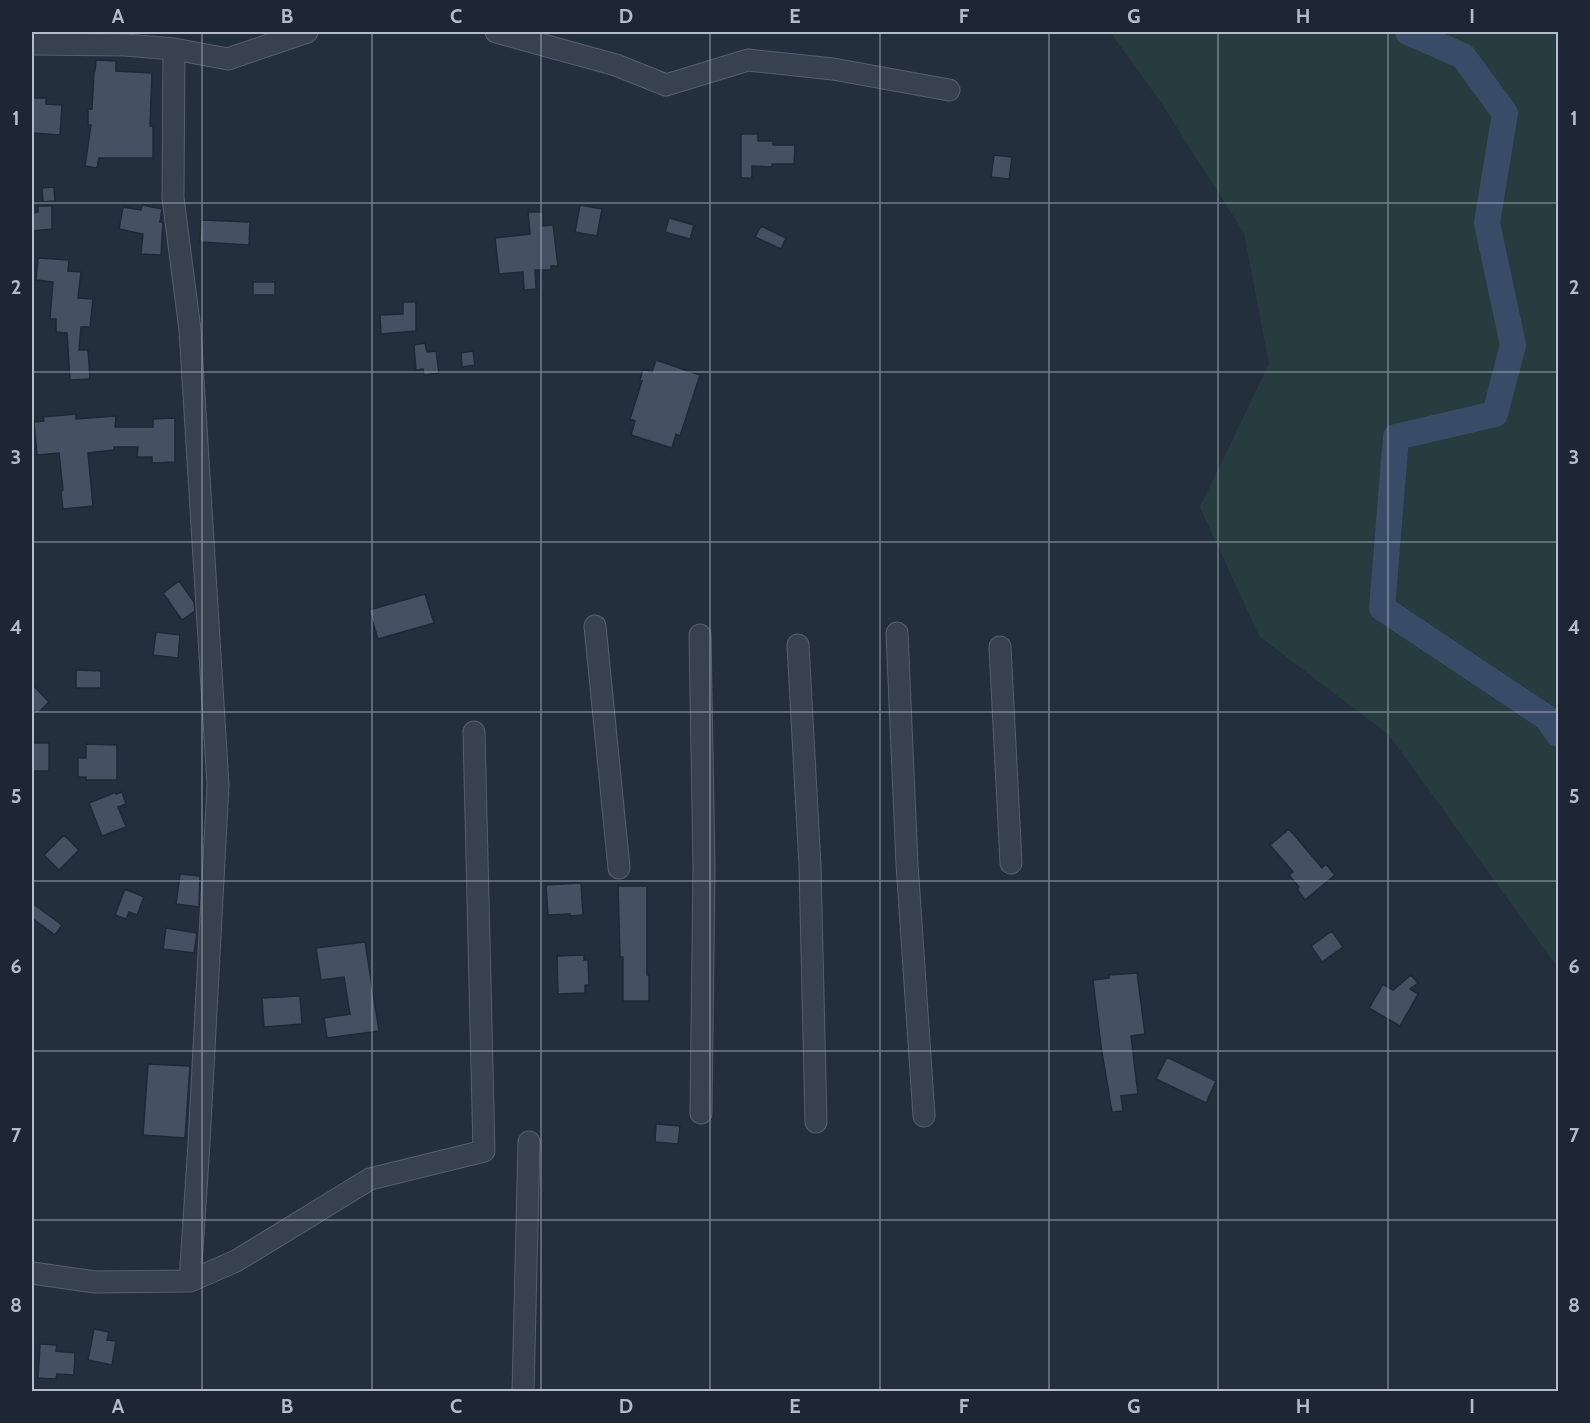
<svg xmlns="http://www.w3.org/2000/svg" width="1590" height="1423" font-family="Cabin,sans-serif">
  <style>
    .green { fill: #263c3f }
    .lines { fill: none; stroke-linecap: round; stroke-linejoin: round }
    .river { stroke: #394c67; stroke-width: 26 }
    .building { fill: #455162; stroke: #1f2835; stroke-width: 1.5 }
    .minor-casing { stroke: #565f6c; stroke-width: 23 }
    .minor { stroke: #38414e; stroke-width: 21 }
    .grid { fill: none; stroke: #b4bcc9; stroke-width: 1.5; stroke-opacity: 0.55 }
    .neatline { fill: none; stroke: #b4bcc9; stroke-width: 2 }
    .grid-label { font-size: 20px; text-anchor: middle; font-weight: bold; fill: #b4bcc9 }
  </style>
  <rect width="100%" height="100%" fill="#242f3e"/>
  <!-- green -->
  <path class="green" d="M1110,32H1558V968L1389,735L1259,636L1200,507L1269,364L1244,233L1160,101Z"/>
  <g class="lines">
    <!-- river -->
    <path class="river" d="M1408,32L1463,56L1505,113L1487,223L1513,345L1495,414L1396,437L1382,608L1547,718L1558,734"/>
  </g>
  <!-- building -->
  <path class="building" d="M96,60L116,61V71L152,73L150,126H153V158H99L97,168L85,166L91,125H88V109H92L94,71H95Z
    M32,98H46V104L62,105L60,135L32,133Z
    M741,134H758V141H773V145H795L794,164H772V167L752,166V178H741Z
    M994,155L1012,157L1009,179L991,177Z
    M54,187L55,201L43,202L42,188Z
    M142,205L162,209L160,222H163L161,255L141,254L143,234L119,229L123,207L141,210Z
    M580,205L602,209L597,236L575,232Z
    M38,206H52V229L32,231V213L38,212Z
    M528,212H543V226L553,225L558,266H551V270H535L536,289L524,290L523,272L499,274L495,238L530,234Z
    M669,218L694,225L690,239L665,232Z
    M201,220L250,222L249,245L200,242Z
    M761,226L786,238L781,249L755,237Z
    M38,258L69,260L68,271L81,272L78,298L93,299L90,327H81L79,350H88L90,379L70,380L67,333L56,332V319H50L53,282L36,280Z
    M253,282H275V295H253Z
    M403,302H416V331L381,334L380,315L403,314Z
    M425,343L427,352L436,351L439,373L424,375L423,369L416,370L414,345Z
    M473,351L475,365L462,367L461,353Z
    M656,360L700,375L680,436L676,434L672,448L631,435L635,421L630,419L642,381L640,380L643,369L652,372Z
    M76,414V419L116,416L115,427H153V419L175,418V462L152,463V457H137L138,447H114V450L88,453L93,506L63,509L61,491L63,490L59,453L37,455L34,422L44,421L43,417Z
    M179,581L194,602L195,611L182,620L163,593Z
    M425,594L434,623L378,639L369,610Z
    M156,632L180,635L178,658L153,655Z
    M76,670L101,671V688H76Z
    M32,684L49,702L37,714L32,708Z
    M32,743H49V771H32Z
    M86,744L117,745V780H86V777H78V758H86Z
    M116,792V794L122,792L126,804L118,807L126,827L102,836L89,803Z
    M1289,829L1322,868L1326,864L1335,875L1305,900L1297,889L1299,887L1289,875L1293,872L1270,845Z
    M64,835L79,850L59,870L44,855Z
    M180,874L200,876L199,907L176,904Z
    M581,883L583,915L570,916V914L548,915L546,885Z
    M618,886H647V975H649V1001H623V957H620Z
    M125,889L144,897L137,915L129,912L126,919L115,915Z
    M32,903L62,925L55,935L32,918Z
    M166,928L197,933L194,953L163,949Z
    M1332,931L1343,947L1322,962L1311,946Z
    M365,942L379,1031L327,1038L324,1018L350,1014L344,977L321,980L316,948Z
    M584,955V960H588L589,985H585V993L558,994L557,956Z
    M1137,973L1145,1034L1131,1036L1138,1094L1121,1096L1123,1111L1112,1112L1101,1046L1093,980L1109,978V975Z
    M1411,975L1418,983L1410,989L1418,994L1400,1026L1369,1008L1383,984L1393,990Z
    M300,996L302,1024L264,1027L262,998Z
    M1167,1057L1216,1081L1206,1103L1156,1079Z
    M148,1064L190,1066L185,1138L143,1135Z
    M656,1124L680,1126L678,1144L655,1142Z
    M94,1329L109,1332L107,1340L116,1341L112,1365L88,1360Z
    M40,1344L57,1345L56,1351L75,1353L74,1375L57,1374L56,1379L38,1378Z"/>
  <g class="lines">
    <!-- minor casing -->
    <g class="minor-casing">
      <path id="minor" d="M496,32L616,65L666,85L748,60L833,69L949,90
        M32,44L125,45L174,49L228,59L307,32
        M174,49L173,198L190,330L218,785L199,1143L190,1281
        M595,626L619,868
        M897,633L907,864L924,1116
        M700,635L704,867L701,1113
        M798,645L810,866L816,1122
        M1000,647L1011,863
        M32,1273L95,1282L190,1281L236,1261L370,1179L484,1151L474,732
        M523,1392L529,1142"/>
    </g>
    <!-- minor -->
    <use href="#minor" class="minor"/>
  </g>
  <!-- grid -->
  <path class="grid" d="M202,32V1392M372,32V1392M541,32V1392M710,32V1392M880,32V1392M1049,32V1392M1218,32V1392M1388,32V1392M32,203H1558M32,372H1558M32,542H1558M32,712H1558M32,881H1558M32,1051H1558M32,1220H1558"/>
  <!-- border -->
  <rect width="1590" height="1423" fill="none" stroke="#1d2633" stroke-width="66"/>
  <rect x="33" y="33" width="1524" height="1357" class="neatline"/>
  <g class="grid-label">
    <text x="118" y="23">A</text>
    <text x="287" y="23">B</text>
    <text x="456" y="23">C</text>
    <text x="626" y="23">D</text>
    <text x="795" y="23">E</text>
    <text x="964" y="23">F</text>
    <text x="1134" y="23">G</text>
    <text x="1303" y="23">H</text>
    <text x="1472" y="23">I</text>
    <text x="16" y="125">1</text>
    <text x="1574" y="125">1</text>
    <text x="16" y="294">2</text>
    <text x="1574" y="294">2</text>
    <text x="16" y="464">3</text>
    <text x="1574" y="464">3</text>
    <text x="16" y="634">4</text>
    <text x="1574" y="634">4</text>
    <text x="16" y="803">5</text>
    <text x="1574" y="803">5</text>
    <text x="16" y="973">6</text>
    <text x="1574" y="973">6</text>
    <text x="16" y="1142">7</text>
    <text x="1574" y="1142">7</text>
    <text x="16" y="1312">8</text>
    <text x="1574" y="1312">8</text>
    <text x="118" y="1413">A</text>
    <text x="287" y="1413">B</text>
    <text x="456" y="1413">C</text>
    <text x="626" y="1413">D</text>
    <text x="795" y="1413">E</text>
    <text x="964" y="1413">F</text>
    <text x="1134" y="1413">G</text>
    <text x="1303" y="1413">H</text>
    <text x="1472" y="1413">I</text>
  </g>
</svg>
